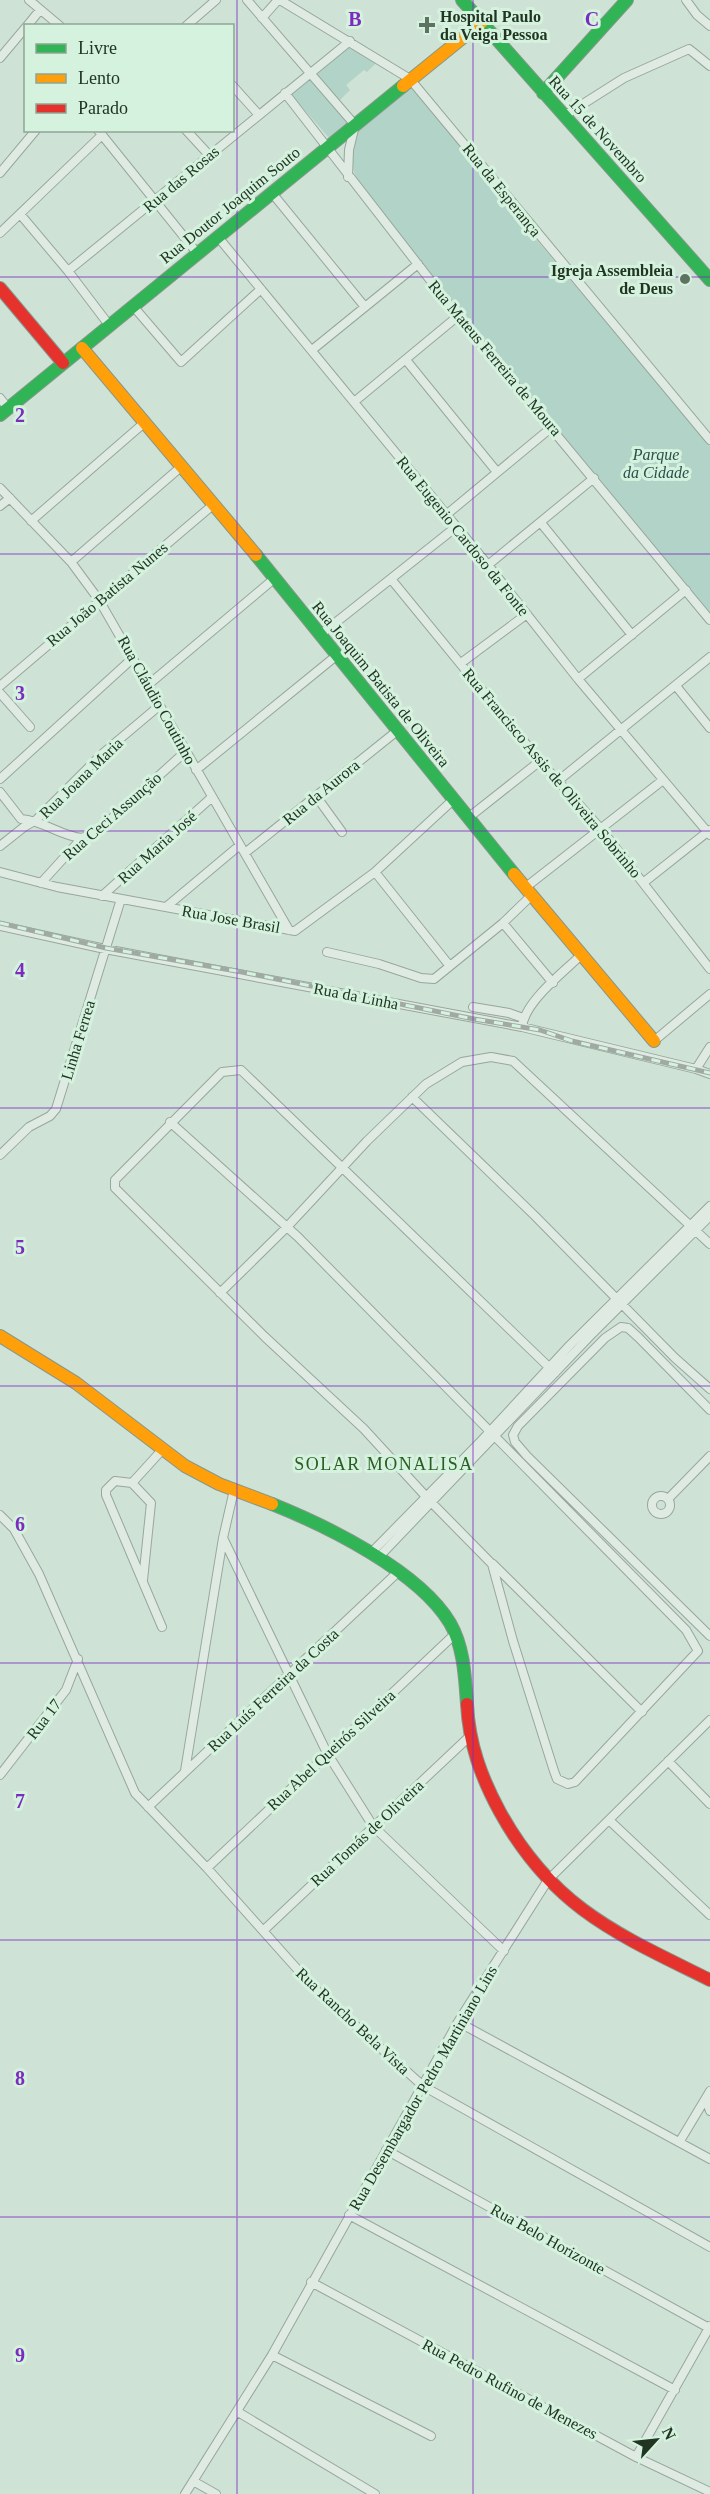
<svg xmlns="http://www.w3.org/2000/svg" width="710" height="2494" font-family="Georgia,serif">
  <style>
    .green { fill: #b2d3c7 }
    .lines { fill: none; stroke-linecap: round; stroke-linejoin: round }
    .street-casing { stroke: #97a79b; stroke-width: 10 }
    .fast-casing { stroke: #86978b; stroke-width: 14 }
    .slow-casing { stroke: #86978b; stroke-width: 14 }
    .jam-casing { stroke: #86978b; stroke-width: 14 }
    .street { stroke: #dfeae3; stroke-width: 8 }
    .fast { stroke: #30b455; stroke-width: 12 }
    .slow { stroke: #ff9f0a; stroke-width: 12 }
    .jam { stroke: #e5322d; stroke-width: 12 }
    .rail-casing { stroke: #9faaa2; stroke-width: 5 }
    .rail { stroke: #d5f2df; stroke-width: 3; stroke-dasharray: 9; stroke-linecap: butt }
    .grid { fill: none; stroke: #7b2cbf; stroke-width: 1.5; stroke-opacity: 0.55 }
    .poi-dot { fill: #5d7261; stroke: #d5f2df; stroke-width: 2 }
    .labels { text-anchor: middle; dominant-baseline: central; stroke-width: 6; stroke-linejoin: round; paint-order: stroke }
    .poi-label { font-size: 16px; font-weight: bold; fill: #203522; stroke: #d5f2df; text-anchor: start }
    .street-label { font-size: 16px; fill: #203522; stroke: #d5f2df }
    .park-label { font-size: 16px; font-style: italic; fill: #28504b; stroke: #d5f2df }
    .neighbourhood-label { font-size: 18px; letter-spacing: 1.5px; fill: #2c5e23; stroke: #d5f2df }
    .grid-label { font-size: 20px; text-anchor: middle; font-weight: bold; fill: #7b2cbf; stroke: #d5f2df; stroke-width: 6; stroke-linejoin: round; paint-order: stroke }
  </style>
  <rect width="100%" height="100%" fill="#cee2d5"/>
  <!-- green -->
  <path class="green" d="M349,47L376,63L367,72L364,70L346,85L350,90L340,100L316,75Z
    M310,77L348,122L329,138L291,94Z
    M411,84L507,205L710,445V613L467,321L357,179C352,168 348,149 352,137C357,124 399,95 411,84Z"/>
  <g class="lines">
    <!-- street casing -->
    <g class="street-casing">
      <path id="street" d="M29,0L60,26
        M247,0L355,125L349,150L348,177
        M280,0L410,79L710,440
        M686,0L697,15L710,26
        M262,18L278,0
        M27,26L40,10
        M186,26L216,0
        M0,58L26,27
        M232,85L259,115
        M285,93L458,316L710,620
        M564,116L624,78L689,49L710,66
        M98,130L197,253
        M186,130L209,155
        M0,173L36,130
        M272,193L365,307
        M20,214L68,271L109,325
        M0,233L102,135
        M218,237L488,565L578,679L710,835
        M68,271L350,41
        M133,306L181,362L261,289
        M312,350L418,264
        M406,360L497,472
        M0,398L8,408
        M354,402L458,316
        M0,488L71,562L99,600L289,930
        M0,506L10,498
        M446,515L552,427
        M31,521L144,423
        M541,523L632,635
        M71,562L182,466
        M488,565L594,478
        M391,579L540,761L601,829L710,969
        M320,635L456,527
        M461,663L527,614
        M578,679L686,590
        M148,685L275,578
        M0,686L214,504
        M676,686L710,728
        M0,693L30,727
        M196,770L336,656
        M0,779L133,658
        M558,781L710,657
        M0,792L21,819C45,821 60,836 82,838
        M316,796L342,832
        M468,818L540,761
        M0,846L24,827L36,820L102,754L159,706
        M245,853L397,731
        M0,872L57,887L295,931L375,872L453,800
        M375,872L449,965
        M41,883L82,838L98,831L185,752
        M643,883L710,830
        M526,887L663,780
        M102,896L211,798
        M166,907L240,845
        M503,923L553,983
        M0,926L105,949L522,1027L696,1069L710,1074
        M327,952L379,964L421,978L434,979L503,923L532,895
        M473,1007L509,1013L523,1018
        M522,1027C525,1001 563,973 581,955
        M654,1041L710,994
        M696,1069L710,1047
        M412,1097L535,1216L675,1358L710,1389
        M170,1122L298,1237L686,1630L698,1651L575,1782L568,1784L557,1779L554,1771L513,1641L492,1564L431,1502L364,1429L265,1337L115,1188V1180L222,1072L241,1070L555,1373
        M0,1155L29,1127L50,1116L56,1109L121,899
        M220,1293L287,1227L367,1141L426,1084L462,1062L491,1057L513,1061L710,1244
        M710,1410L638,1337L628,1328L621,1327L605,1338L518,1426L513,1435L515,1442L527,1456L710,1636
        M132,1483L151,1503L143,1580
        M652 1505a9 9 0 1 1 18 0a9 9 0 1 1-18 0Z
        M668,1499L710,1456
        M0,1515L14,1529L39,1574L135,1793L207,1868L315,1989L423,2086L710,2247
        M223,1538L327,1753L373,1826L504,1951
        M370,1554L482,1440L570,1345L710,1206
        M377,1559L590,1336L710,1216
        M493,1564L642,1712
        M162,1627L106,1495V1490L115,1481L132,1483L162,1450
        M668,1761L710,1804
        M185,1771L223,1538L234,1490
        M0,1775L66,1690L78,1659
        M148,1807L397,1573
        M609,1820L710,1915
        M207,1868L456,1633
        M264,1930L470,1736
        M458,2022L710,2159
        M706,2099L710,2111
        M680,2141L710,2091
        M386,2150L709,2328
        M349,2215L675,2390
        M311,2282L636,2457L710,2492
        M272,2355L431,2436
        M238,2412L375,2494
        M636,2457L710,2326
        M193,2481L216,2494
        M185,2494L272,2355L458,2022L548,1880L710,1720"/>
    </g>
    <!-- fast casing -->
    <g class="fast-casing">
      <path id="fast" d="M462,0L710,280
        M543,93L627,0
        M0,415L403,86
        M256,555L514,874
        M272,1504C327,1526 419,1571 450,1623C464,1647 465,1677 467,1704"/>
    </g>
    <!-- slow casing -->
    <g class="slow-casing">
      <path id="slow" d="M403,86L482,22
        M82,348L256,555
        M514,874L654,1041
        M0,1336L76,1383L185,1466L219,1484L272,1504"/>
    </g>
    <!-- jam casing -->
    <g class="jam-casing">
      <path id="jam" d="M0,288L63,363
        M467,1704C469,1744 481,1777 500,1812C553,1908 617,1934 710,1980"/>
    </g>
    <!-- street -->
    <use href="#street" class="street"/>
    <!-- fast -->
    <use href="#fast" class="fast"/>
    <!-- slow -->
    <use href="#slow" class="slow"/>
    <!-- jam -->
    <use href="#jam" class="jam"/>
    <!-- rail casing -->
    <g class="rail-casing">
      <path id="rail" d="M0,923L106,948L242,972L474,1019L540,1030L572,1041L710,1073"/>
    </g>
    <!-- rail -->
    <use href="#rail" class="rail"/>
  </g>
  <!-- grid -->
  <path class="grid" d="M237,0V2494M473,0V2494M0,277H710M0,554H710M0,831H710M0,1108H710M0,1386H710M0,1663H710M0,1940H710M0,2217H710"/>
  <!-- markers -->
  <g class="poi-dot">
    <path d="M424 16h6v6h6v6h-6v6h-6v-6h-6v-6h6z"/>
    <circle cx="685" cy="279" r="6"/>
  </g>
  <g class="labels">
    <!-- poi labels -->
    <g class="poi-label">
      <text x="440" y="16">Hospital Paulo<tspan x="440" dy="18">da Veiga Pessoa</tspan></text>
      <text x="673" y="270" text-anchor="end">Igreja Assembleia<tspan x="673" dy="18">de Deus</tspan></text>
    </g>
    <!-- street labels -->
    <g class="street-label">
      <text transform="translate(598 129) rotate(48)">Rua 15 de Novembro</text>
      <text transform="translate(181 179) rotate(-40)">Rua das Rosas</text>
      <text transform="translate(502 190) rotate(51)">Rua da Esperança</text>
      <text transform="translate(230 205) rotate(-39)">Rua Doutor Joaquim Souto</text>
      <text transform="translate(495 358) rotate(50)">Rua Mateus Ferreira de Moura</text>
      <text transform="translate(463 536) rotate(51)">Rua Eugenio Cardoso da Fonte</text>
      <text transform="translate(107 594) rotate(-40)">Rua João Batista Nunes</text>
      <text transform="translate(381 684) rotate(51)">Rua Joaquim Batista de Oliveira</text>
      <text transform="translate(157 700) rotate(61)">Rua Cláudio Coutinho</text>
      <text transform="translate(552 773) rotate(50)">Rua Francisco Assis de Oliveira Sobrinho</text>
      <text transform="translate(81 778) rotate(-44)">Rua Joana Maria</text>
      <text transform="translate(321 792) rotate(-39)">Rua da Aurora</text>
      <text transform="translate(112 816) rotate(-41)">Rua Ceci Assunção</text>
      <text transform="translate(157 847) rotate(-42)">Rua Maria José</text>
      <text transform="translate(231 919) rotate(10)">Rua Jose Brasil</text>
      <text transform="translate(356 996) rotate(11)">Rua da Linha</text>
      <text transform="translate(78 1040) rotate(-73)">Linha Ferrea</text>
      <text transform="translate(273 1690) rotate(-43)">Rua Luís Ferreira da Costa</text>
      <text transform="translate(44 1719) rotate(-53)">Rua 17</text>
      <text transform="translate(331 1750) rotate(-43)">Rua Abel Queirós Silveira</text>
      <text transform="translate(367 1833) rotate(-43)">Rua Tomás de Oliveira</text>
      <text transform="translate(353 2021) rotate(43)">Rua Rancho Bela Vista</text>
      <text transform="translate(423 2088) rotate(-60)">Rua Desembargador Pedro Martiniano Lins</text>
      <text transform="translate(548 2239) rotate(29)">Rua Belo Horizonte</text>
      <text transform="translate(510 2389) rotate(28)">Rua Pedro Rufino de Menezes</text>
    </g>
    <!-- park labels -->
    <g class="park-label">
      <text x="656" y="454">Parque<tspan x="656" dy="18">da Cidade</tspan></text>
    </g>
    <!-- neighbourhood labels -->
    <g class="neighbourhood-label">
      <text x="384" y="1464">SOLAR MONALISA</text>
    </g>
  </g>
  <g class="grid-label">
    <text x="355" y="26">B</text>
    <text x="592" y="26">C</text>
    <text x="20" y="422">2</text>
    <text x="20" y="700">3</text>
    <text x="20" y="977">4</text>
    <text x="20" y="1254">5</text>
    <text x="20" y="1531">6</text>
    <text x="20" y="1808">7</text>
    <text x="20" y="2085">8</text>
    <text x="20" y="2362">9</text>
  </g>
  <!-- legend -->
  <rect x="24" y="24" width="210" height="108" fill="#d5f2df" stroke="#8da693" stroke-width="1.5"/>
  <rect x="36" y="44" width="30" height="9" fill="#30b455" stroke="#8da693" stroke-width="1.5"/>
  <text x="78" y="54" font-size="18" fill="#203522">Livre</text>
  <rect x="36" y="74" width="30" height="9" fill="#ff9f0a" stroke="#8da693" stroke-width="1.5"/>
  <text x="78" y="84" font-size="18" fill="#203522">Lento</text>
  <rect x="36" y="104" width="30" height="9" fill="#e5322d" stroke="#8da693" stroke-width="1.5"/>
  <text x="78" y="114" font-size="18" fill="#203522">Parado</text>
  <!-- north arrow -->
  <g transform="translate(656 2440) rotate(63)" stroke="#d5f2df" stroke-width="4.5" paint-order="stroke">
  <path d="M0-4.5L10 22L0 15L-10 22Z" fill="#203522"/>
  <text y="-9" font-size="16" font-weight="bold" text-anchor="middle" fill="#203522">N</text>
  </g>
</svg>
